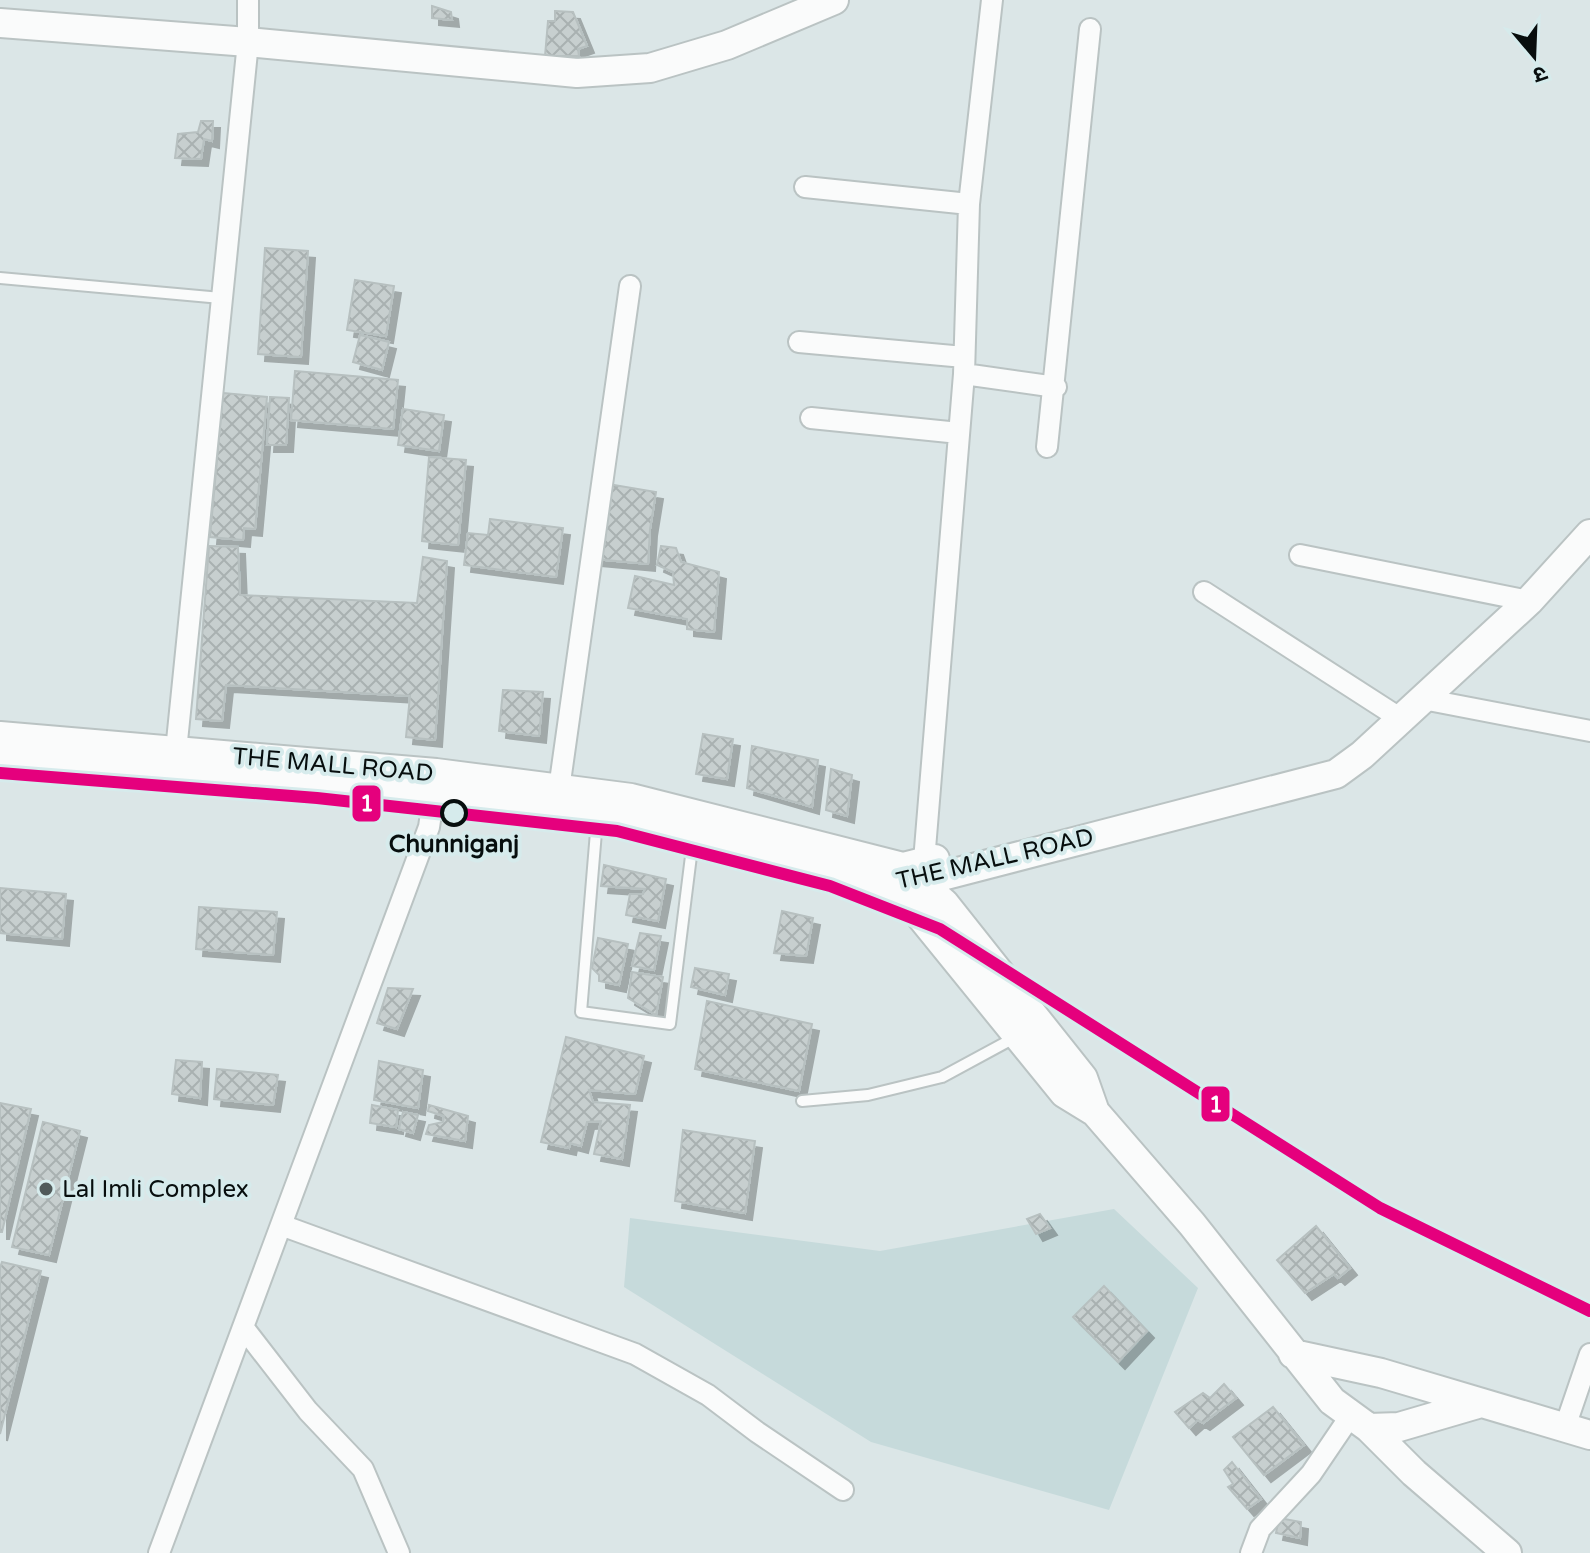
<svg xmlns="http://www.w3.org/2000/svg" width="1590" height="1553" font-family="'Varela Round','Noto Sans Devanagari',sans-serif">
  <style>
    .built { fill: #c6dadb }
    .building { fill: url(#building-cross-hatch); stroke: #b7c0c0; stroke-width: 2; filter: url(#shadow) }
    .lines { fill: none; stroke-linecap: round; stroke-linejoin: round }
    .lane-casing { stroke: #bac3c3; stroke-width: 14 }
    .street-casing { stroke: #bac3c3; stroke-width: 24 }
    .secondary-casing { stroke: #bac3c3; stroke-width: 32 }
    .lane { stroke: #fafbfb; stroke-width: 10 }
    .street { stroke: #fafbfb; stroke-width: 20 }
    .secondary { stroke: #fafbfb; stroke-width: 28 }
    .metro-1-casing { stroke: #d6ebec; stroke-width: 18 }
    .metro-1 { stroke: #e5007d; stroke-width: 12 }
    .stop-dot { fill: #d6ebec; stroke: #070e0e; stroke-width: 4 }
    .poi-dot { fill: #515a5a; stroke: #d6ebec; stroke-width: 3 }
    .labels { text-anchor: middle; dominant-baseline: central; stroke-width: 8; stroke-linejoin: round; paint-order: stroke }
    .street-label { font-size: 24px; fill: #070e0e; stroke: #d6ebec }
    .stop-label { font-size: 24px; font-weight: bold; fill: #070e0e; stroke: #d6ebec }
    .poi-label { font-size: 24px; fill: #070e0e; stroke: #d6ebec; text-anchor: start }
    .line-badge { stroke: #d6ebec; stroke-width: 3 }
    .badge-label { font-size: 22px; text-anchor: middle; font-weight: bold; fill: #fff }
  </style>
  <defs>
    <pattern id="building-cross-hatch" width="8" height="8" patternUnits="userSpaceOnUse" patternTransform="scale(2)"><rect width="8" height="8" fill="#c7cfcf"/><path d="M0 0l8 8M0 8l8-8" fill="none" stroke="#a9b1b1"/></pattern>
    <filter id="shadow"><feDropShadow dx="7" dy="7" stdDeviation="0" flood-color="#0004"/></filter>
  </defs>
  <rect width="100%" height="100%" fill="#dbe6e7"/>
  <!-- built -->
  <path class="built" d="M1114,1209L1198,1288L1109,1510L871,1442L624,1287L630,1218L880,1251Z"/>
  <!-- building -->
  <path class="building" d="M432,6L451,12L452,20L432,18Z
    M555,11L573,12L587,46L578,49L579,56H545L548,21H555Z
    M201,121H213L212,141L204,139L201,159L175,158L178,134L198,132Z
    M265,248L308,251L301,357L258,354Z
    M355,280L394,286L386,336L347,330Z
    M360,335L389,342L382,370L353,362Z
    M295,371L398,380L393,429L291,420Z
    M223,393L267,397L255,529L244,528L243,540L210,537Z
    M270,397L289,398L286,445H267Z
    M403,409L444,415L439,451L398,445Z
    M429,457L466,460L458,545L422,541Z
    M608,484L656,492L650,529L648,564L595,559Z
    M490,519L563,528L556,577L464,565L468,533L488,535Z
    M209,546L238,547L240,595L417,603L423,557L447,561L435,740L406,737L410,696L226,685L222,721L196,719Z
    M661,546L676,548L681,562L719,572L714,632L687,629V619L628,608L635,576L674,585L673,572L657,565Z
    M503,690L543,692L539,736L499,731Z
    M703,734L733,739L727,779L696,774Z
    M752,746L818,760L812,807L747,788Z
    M831,769L852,775L847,816L826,810Z
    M604,865L666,879L658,921L626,915L630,894H643L645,889L601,886Z
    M0,888L66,894L62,939L0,933Z
    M199,907L277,912L273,955L196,949Z
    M782,911L813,918L806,956L774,953Z
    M640,933L661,936L654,970L632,966Z
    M598,938L628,944L619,985L599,981V975L592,968Z
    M695,968L729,974L725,995L691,987Z
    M632,972L663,977L656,1015L628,998Z
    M388,988L413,989L397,1029L377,1023Z
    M707,1001L812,1024L799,1091L695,1069Z
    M566,1037L644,1056L635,1094L589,1090L593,1102L630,1105L622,1159L594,1154L601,1121L587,1122L581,1146L570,1143L569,1148L541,1142Z
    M176,1060L202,1062L200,1098L172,1094Z
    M379,1061L423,1070L418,1108L374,1100Z
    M217,1069L278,1075L273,1105L214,1099Z
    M0,1103L31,1109L2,1232H0Z
    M372,1105L398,1110L396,1127L370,1123Z
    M429,1105L468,1116L465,1141L426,1134L429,1125L443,1122L444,1116L428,1111Z
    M403,1112L418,1115L413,1133L399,1129Z
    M43,1122L80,1131L49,1255L12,1247Z
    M683,1130L755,1141L745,1213L675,1201Z
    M1040,1214L1050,1228L1036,1234L1027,1219Z
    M1316,1226L1350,1268L1338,1278L1334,1274L1305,1293L1277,1260Z
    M2,1262L41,1271L0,1434V1268Z
    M1104,1286L1147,1331L1118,1362L1073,1317Z
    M1224,1384L1236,1398L1203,1423L1198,1420L1189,1428L1175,1412L1203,1393L1210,1398Z
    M1273,1407L1304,1445L1264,1475L1233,1437Z
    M1232,1462L1261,1499L1247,1509L1228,1487L1233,1484L1224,1470Z
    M1279,1518L1301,1522L1300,1538L1276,1533Z"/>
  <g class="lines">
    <!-- lane casing -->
    <g class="lane-casing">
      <path id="lane" d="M0,278L221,298
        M597,820L581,1012L670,1024L693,840
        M802,1101L868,1095L942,1077L1016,1037"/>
    </g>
    <!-- street casing -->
    <g class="street-casing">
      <path id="street" d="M805,187L969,204
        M799,342L964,357
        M964,374L1056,387
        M811,418L959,433
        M1047,447L1090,29
        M1300,555L1529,601
        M1204,592L1401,719
        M1423,699L1590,731
        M176,751L248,42V0
        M559,789L630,286
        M924,861L964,374L969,204L992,0
        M281,1225L635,1354L708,1395L757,1432L843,1490
        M243,1327L308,1411L363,1469L399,1553
        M1565,1427L1590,1354
        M159,1553L429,827L435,786
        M1251,1553L1260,1529L1311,1474L1351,1415"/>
    </g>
    <!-- secondary casing -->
    <g class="secondary-casing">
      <path id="secondary" d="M0,23L248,42L577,73L650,68L727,45L834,0
        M0,736L436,773L631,798L903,867L935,859
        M0,764L433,799L624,821L896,888L1336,774L1362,755L1529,601L1590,534
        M908,872L944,903L1083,1078L1095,1112
        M887,875L1064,1093L1095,1112L1192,1224L1332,1401L1369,1428L1414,1473L1507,1553
        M1293,1354L1381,1373L1590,1435
        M1369,1428L1399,1427L1481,1403"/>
    </g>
    <!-- lane -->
    <use href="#lane" class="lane"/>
    <!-- street -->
    <use href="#street" class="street"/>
    <!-- secondary -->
    <use href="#secondary" class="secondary"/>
    <!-- metro-1 casing -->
    <g class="metro-1-casing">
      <path id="metro-1" d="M0,773L317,798L617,831L830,886L940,929L1380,1208L1590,1311"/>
    </g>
    <!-- metro-1 -->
    <use href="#metro-1" class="metro-1"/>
  </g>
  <!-- markers -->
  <circle class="stop-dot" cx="454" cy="813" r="12"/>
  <circle class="poi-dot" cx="46" cy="1189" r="8"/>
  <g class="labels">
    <!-- street labels -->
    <g class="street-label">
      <text transform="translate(333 765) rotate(5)">THE MALL ROAD</text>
      <text transform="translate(995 859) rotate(-13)">THE MALL ROAD</text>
    </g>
    <!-- stop labels -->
    <g class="stop-label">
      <text x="454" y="844">Chunniganj</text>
    </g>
    <!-- poi labels -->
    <g class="poi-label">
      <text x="62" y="1189">Lal Imli Complex</text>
    </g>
  </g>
  <g class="line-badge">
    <rect x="351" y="784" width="31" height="39" rx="8" fill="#e5007d"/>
    <rect x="1200" y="1085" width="31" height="38" rx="8" fill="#e5007d"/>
  </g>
  <g class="badge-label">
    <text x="367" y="811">1</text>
    <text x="1216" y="1112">1</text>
  </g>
  <!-- north arrow -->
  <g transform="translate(1534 56) rotate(161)" stroke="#d6ebec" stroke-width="6" paint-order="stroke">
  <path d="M0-6L14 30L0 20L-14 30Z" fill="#070e0e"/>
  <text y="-12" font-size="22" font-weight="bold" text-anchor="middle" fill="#070e0e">उ</text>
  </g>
</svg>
